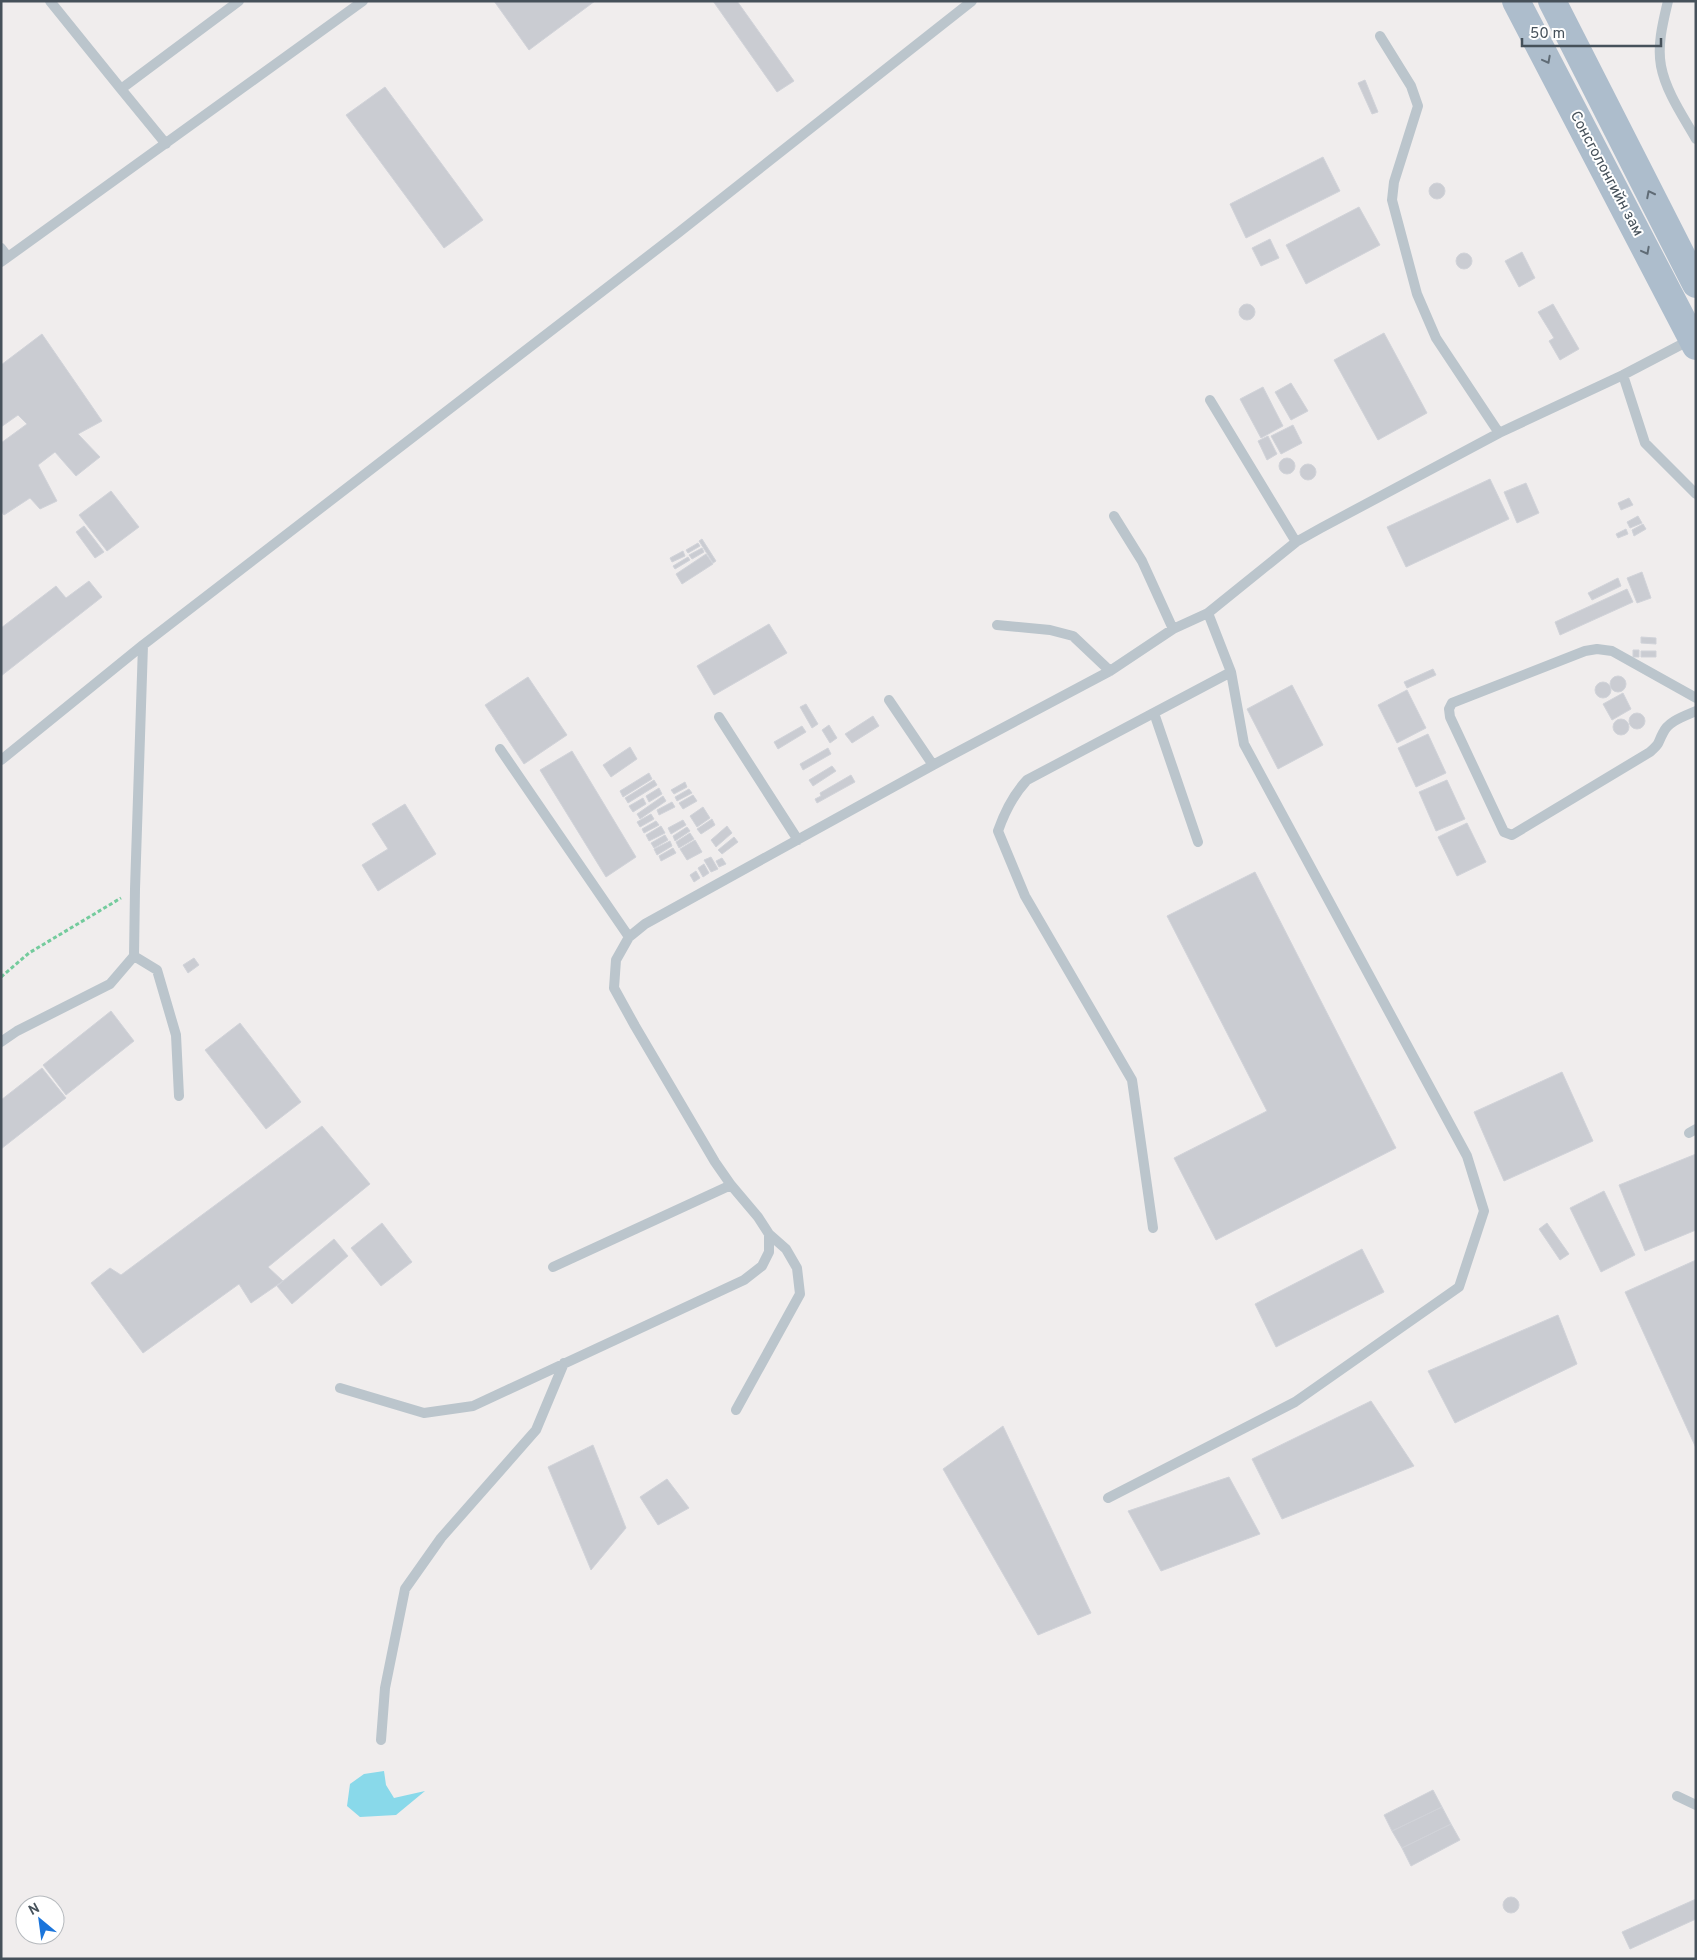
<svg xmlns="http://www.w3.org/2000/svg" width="1697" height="1960" font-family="Overpass,sans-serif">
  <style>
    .water { fill: #89d9ea }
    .building { fill: #caccd2; stroke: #d1d3d9 }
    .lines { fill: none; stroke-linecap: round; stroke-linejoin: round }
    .path { stroke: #74cb9d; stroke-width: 3; stroke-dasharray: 4 2.5; stroke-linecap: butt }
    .lane { stroke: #bbc5cc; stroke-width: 10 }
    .primary { stroke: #adbdcc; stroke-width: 28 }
    .oneway { stroke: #606c76 }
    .labels { text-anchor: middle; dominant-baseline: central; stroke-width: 4; stroke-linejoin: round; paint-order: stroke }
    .street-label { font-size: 15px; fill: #46515a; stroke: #fff }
  </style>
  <rect width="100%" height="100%" fill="#f0eded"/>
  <!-- water -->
  <path class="water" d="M384,1771L386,1785L394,1798L425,1791L396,1815L360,1817L347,1806L350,1784L364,1774Z"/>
  <!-- building -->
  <path class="building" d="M494,1H595L529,50Z
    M713,1H737L794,81L777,92Z
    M1365,80L1378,112L1372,114L1358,83Z
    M385,87L483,220L444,248L346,115Z
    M1323,157L1340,191L1246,238L1230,204Z
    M1429 191a8 8 0 1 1 16 0a8 8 0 1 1-16 0Z
    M1359,207L1380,245L1306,284L1286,245Z
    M1270,239L1279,258L1261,266L1252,248Z
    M1522,252L1535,278L1519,287L1505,261Z
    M1456 261a8 8 0 1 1 16 0a8 8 0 1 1-16 0Z
    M1553,304L1579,349L1560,360L1549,341L1554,338L1538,312Z
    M1239 312a8 8 0 1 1 16 0a8 8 0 1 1-16 0Z
    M1384,333L1427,413L1378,440L1334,360Z
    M42,334L102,421L78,434L100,457L76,476L55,452L38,465L57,501L40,509L30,498L4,515L1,511V443L27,424L18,415L1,427V365Z
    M1291,383L1308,411L1291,420L1275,392Z
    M1263,387L1283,426L1261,438L1240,399Z
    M1293,425L1302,443L1281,454L1271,436Z
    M1268,436L1277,454L1267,460L1258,441Z
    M1279 466a8 8 0 1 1 16 0a8 8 0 1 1-16 0Z
    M1300 472a8 8 0 1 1 16 0a8 8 0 1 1-16 0Z
    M1490,479L1509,519L1406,567L1387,527Z
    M1526,483L1539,513L1517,523L1504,492Z
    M111,491L139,527L107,551L79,515Z
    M1629,498L1633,505L1621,510L1618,503Z
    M1638,516L1642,523L1630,528L1627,522Z
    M1643,524L1646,529L1634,536L1632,530Z
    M84,526L104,552L95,558L76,532Z
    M1626,529L1628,534L1618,538L1616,534Z
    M702,539L716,561L713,563L699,541Z
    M698,543L700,546L688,553L686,550Z
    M702,548L704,552L692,559L689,555Z
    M683,551L685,556L672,562L670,558Z
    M706,554L713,564L682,584L676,574Z
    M688,557L690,560L675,569L673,566Z
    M1642,572L1651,598L1637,603L1627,578Z
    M1618,578L1621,586L1592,600L1588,593Z
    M89,581L102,597L1,676V628L56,586L66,598Z
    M1627,589L1633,602L1560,635L1555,622Z
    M769,624L787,653L714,695L697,666Z
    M1641,637L1656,638V644L1641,643Z
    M1633,650H1639V657H1633Z
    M1641,651H1656V657H1641Z
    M1433,669L1436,675L1407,688L1404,682Z
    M1610 684a8 8 0 1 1 16 0a8 8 0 1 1-16 0Z
    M528,677L567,735L524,764L485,705Z
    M1595 690a8 8 0 1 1 16 0a8 8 0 1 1-16 0Z
    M1292,685L1323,745L1278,769L1247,709Z
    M1407,690L1426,728L1397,743L1378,705Z
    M1623,693L1631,709L1612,720L1603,704Z
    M806,704L818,724L812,728L800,707Z
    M1629 721a8 8 0 1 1 16 0a8 8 0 1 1-16 0Z
    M873,716L879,726L852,743L845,734Z
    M1613 727a8 8 0 1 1 16 0a8 8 0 1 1-16 0Z
    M829,725L837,738L830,743L822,730Z
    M802,726L806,732L778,749L774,742Z
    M1428,734L1446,773L1416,787L1398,748Z
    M630,747L637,759L611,777L603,765Z
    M828,748L831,754L803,770L800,764Z
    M572,751L636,857L606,877L540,770Z
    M832,766L836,771L813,786L809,780Z
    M649,773L652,779L623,797L620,791Z
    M851,775L855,782L817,803L815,799L821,796L820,793Z
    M654,780L657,785L628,803L625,798Z
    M1447,780L1465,819L1436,831L1419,792Z
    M685,782L687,787L674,794L671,790Z
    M659,788L662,794L649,802L646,796Z
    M689,789L692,793L677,801L675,797Z
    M693,795L697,801L683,809L679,803Z
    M663,796L666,801L640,819L637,814Z
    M643,798L646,804L633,812L629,806Z
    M672,802L675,807L659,815L657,810Z
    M405,804L436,854L378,891L362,865L388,849L372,824Z
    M703,807L710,818L697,827L690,816Z
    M651,814L654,819L640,827L637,822Z
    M712,819L715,825L701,834L697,829Z
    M683,820L686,825L671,834L668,828Z
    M656,821L659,825L644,833L642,829Z
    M1467,823L1486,862L1457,876L1438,837Z
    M661,826L665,833L649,841L646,835Z
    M727,826L732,833L716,847L711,840Z
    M687,827L690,831L675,841L673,836Z
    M690,833L694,839L679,848L676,842Z
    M665,835L668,840L654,848L651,843Z
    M734,837L738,842L722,854L718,850Z
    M695,840L702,852L687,860L680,849Z
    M670,841L672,846L657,855L654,849Z
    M673,848L676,853L661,861L659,856Z
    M711,857L718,869L711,872L704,860Z
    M722,858L726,864L719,867L716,861Z
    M704,864L709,873L703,877L698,868Z
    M696,871L700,878L694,882L690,875Z
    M1255,872L1396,1148L1216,1240L1174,1158L1267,1111L1167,916Z
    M194,958L199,965L188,973L183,965Z
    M111,1011L134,1041L66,1095L43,1065Z
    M240,1023L301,1102L266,1129L205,1050Z
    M42,1068L66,1098L1,1149V1100Z
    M1562,1072L1593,1141L1504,1181L1474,1112Z
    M322,1126L370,1184L268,1267L283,1281L251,1303L239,1284L143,1353L91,1283L110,1268L121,1275Z
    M1696,1154V1230L1645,1251L1619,1185Z
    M1604,1191L1635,1255L1601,1272L1570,1208Z
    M382,1223L412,1262L381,1286L351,1248Z
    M1547,1223L1569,1254L1560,1260L1539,1229Z
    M334,1239L348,1256L292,1304L277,1286Z
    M1362,1249L1384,1292L1276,1347L1255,1304Z
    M1696,1260V1448L1625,1292Z
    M1558,1315L1577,1364L1455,1423L1428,1371Z
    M1371,1401L1414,1466L1282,1519L1252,1459Z
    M1003,1426L1091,1613L1038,1635L943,1469Z
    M593,1445L626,1528L591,1570L548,1467Z
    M1229,1477L1260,1534L1161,1571L1128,1511Z
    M667,1479L689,1508L658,1525L640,1497Z
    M1433,1790L1442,1807L1392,1831L1384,1815Z
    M1442,1807L1451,1824L1402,1848L1392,1831Z
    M1451,1824L1460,1840L1411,1866L1402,1848Z
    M1503 1905a8 8 0 1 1 16 0a8 8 0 1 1-16 0Z
    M1696,1899V1919L1630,1949L1622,1932Z"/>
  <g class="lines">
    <!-- path -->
    <path class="path" d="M1,977L29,953L121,898"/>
    <!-- lane -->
    <path class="lane" d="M50,1L121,89
      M1668,1C1663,22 1657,45 1661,66C1666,92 1683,116 1696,139
      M1380,36L1411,86L1418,106L1394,182L1392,200L1417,294L1436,338L1499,433
      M166,144L121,89L239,1
      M1,248L8,257
      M1,262L363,1
      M1623,375L1645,443L1696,494
      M1210,400L1296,542
      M1114,516L1142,561L1173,629
      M997,625L1050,630L1073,636L1110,671
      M1696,698L1612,651L1597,649L1585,651L1452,703L1449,709L1450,717L1504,832L1512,835L1650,752C1661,742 1657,744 1663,733C1668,721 1685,716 1696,711
      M889,700L933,765
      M1154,713L1198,842
      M719,717L798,840
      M500,749L629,937
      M1,760L143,645L678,233L972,1
      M134,956L157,970L176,1035L179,1096
      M1,1042L17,1031L110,984L134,956L135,889L143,645
      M1689,1133L1696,1129
      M1153,1228L1132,1080L1025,896L998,831C1005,811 1013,795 1027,780L1231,672
      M553,1267L731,1185
      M340,1388L424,1413L473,1406L744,1280L762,1266L769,1252V1234L758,1217L731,1185L715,1162L635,1026L614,988L616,960L629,937L645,924L933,765L1110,671L1173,629L1208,613L1296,542L1321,528L1499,433L1623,375L1690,340
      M736,1410L800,1294L797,1268L786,1249L769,1234
      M1108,1498L1295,1402L1459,1287L1484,1211L1467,1156L1244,744L1231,672L1208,613
      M381,1740L385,1688L405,1589L441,1538L536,1430L564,1363
      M1677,1796L1696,1805"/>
    <!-- primary -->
    <path class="primary" d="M1516,1L1696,346
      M1552,1L1696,284"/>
  </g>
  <!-- one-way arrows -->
  <defs><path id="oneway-chevron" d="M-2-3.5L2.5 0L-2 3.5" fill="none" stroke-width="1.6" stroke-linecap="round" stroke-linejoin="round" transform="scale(1.25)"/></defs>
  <g class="oneway">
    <use href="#oneway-chevron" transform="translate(1547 60) rotate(62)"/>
    <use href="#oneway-chevron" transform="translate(1650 194) rotate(-117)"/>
    <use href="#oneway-chevron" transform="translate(1646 251) rotate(62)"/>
  </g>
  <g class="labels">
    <!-- street labels -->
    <g class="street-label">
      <text transform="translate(1606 174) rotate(62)">Сонсголонгийн зам</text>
    </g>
  </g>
  <!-- border -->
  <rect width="1697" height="1960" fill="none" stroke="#46515a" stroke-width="5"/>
  <!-- north arrow -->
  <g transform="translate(40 1920) rotate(331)"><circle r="24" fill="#ffffff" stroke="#b5b9bd"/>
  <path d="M0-4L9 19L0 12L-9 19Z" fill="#1b75db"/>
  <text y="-8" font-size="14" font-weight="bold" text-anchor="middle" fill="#46515a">N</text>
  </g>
  <!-- scale -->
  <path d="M1522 38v8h139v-8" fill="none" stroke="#46515a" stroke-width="2.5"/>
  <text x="1530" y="38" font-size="15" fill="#46515a" stroke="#ffffff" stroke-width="4" paint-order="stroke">50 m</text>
</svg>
